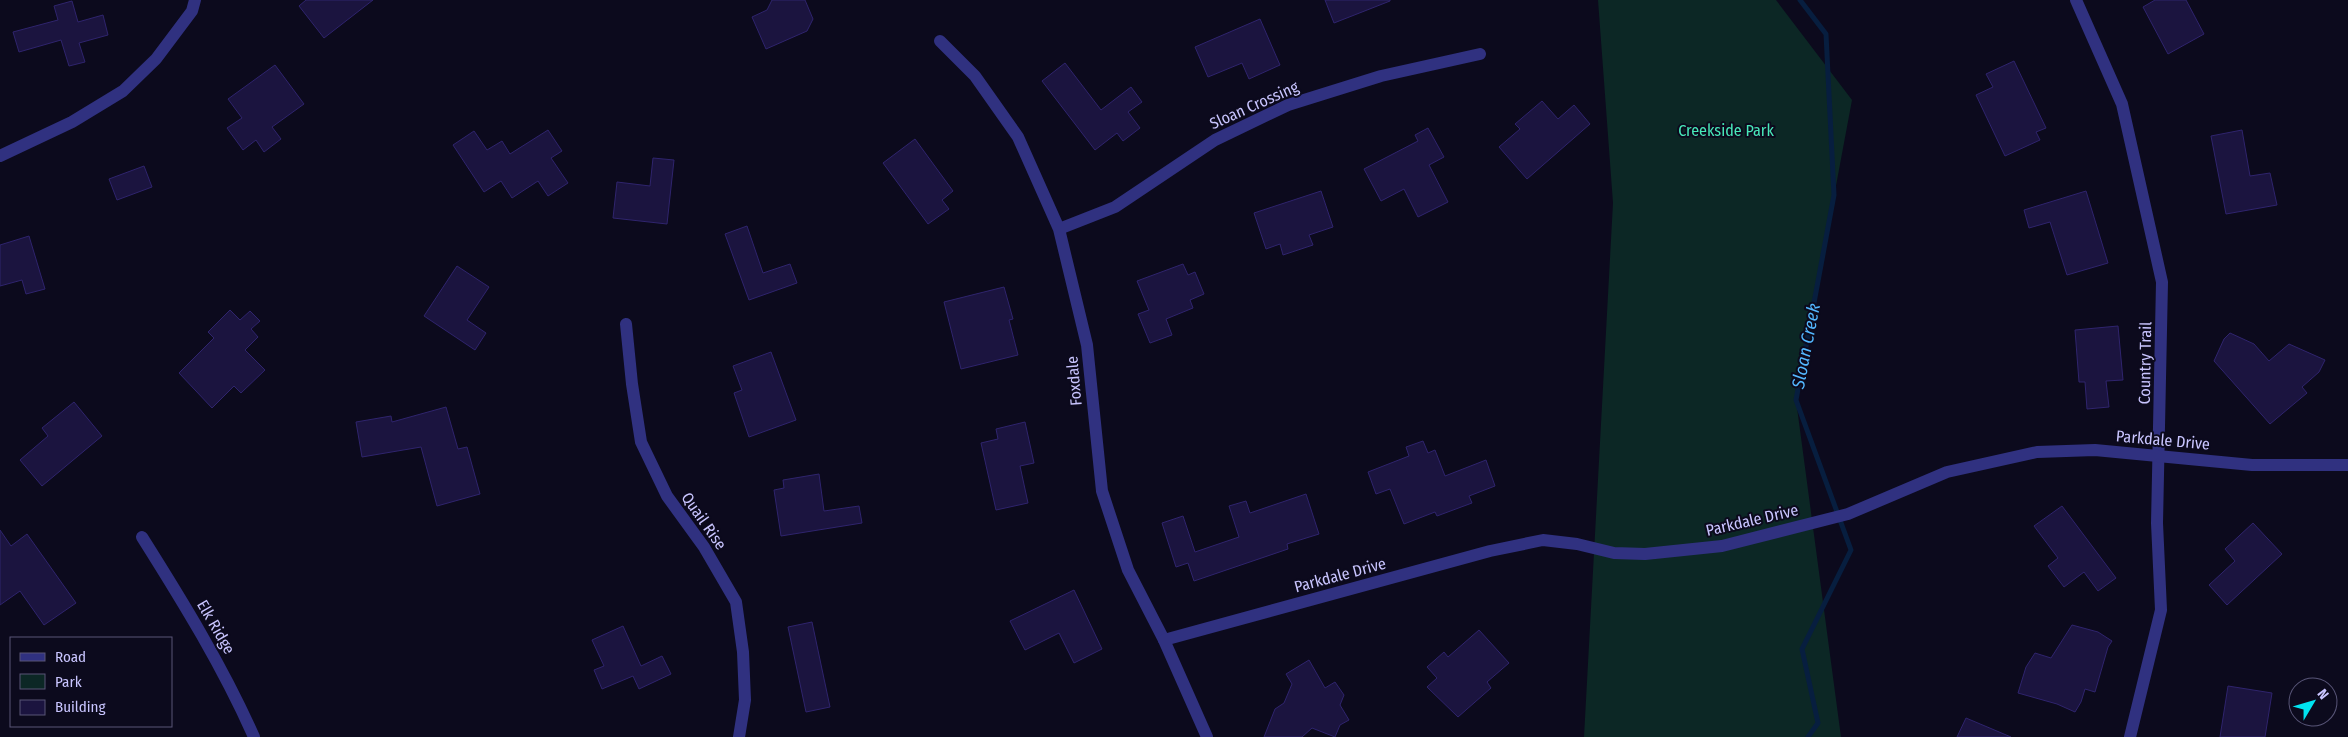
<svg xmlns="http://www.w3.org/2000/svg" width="2348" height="737" font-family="'Fira Sans Condensed',sans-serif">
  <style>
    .green { fill: #0c2725 }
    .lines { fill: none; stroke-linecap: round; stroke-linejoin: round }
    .stream { stroke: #071e3f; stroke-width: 5 }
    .building { fill: #1b143f; stroke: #2f246d }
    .minor { stroke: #303180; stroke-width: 12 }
    .tertiary { stroke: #303180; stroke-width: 12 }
    .labels { text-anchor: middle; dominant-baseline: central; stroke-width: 4; stroke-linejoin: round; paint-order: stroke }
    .street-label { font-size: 16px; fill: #c9c5ff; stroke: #0c0a1d }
    .park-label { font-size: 16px; fill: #48e8b9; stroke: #0c0a1d }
    .water-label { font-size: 18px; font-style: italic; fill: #53b7ff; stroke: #0c0a1d }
  </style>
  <rect width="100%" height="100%" fill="#0c0a1d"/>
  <!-- green -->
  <path class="green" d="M1598,0H1776L1852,100L1796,400L1841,737H1584L1613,203Z"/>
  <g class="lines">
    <!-- stream -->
    <path class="stream" d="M1800,0L1826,34L1834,195L1796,400L1851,550L1802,649L1818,723L1808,737"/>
  </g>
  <!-- building -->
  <path class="building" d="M306,0H373L324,38L299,6Z
    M772,0H805L813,19L807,31L766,49L752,17L767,10Z
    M1325,0H1390V1L1334,23Z
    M2155,0H2186L2204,34L2168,54L2143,7Z
    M72,1L78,22L103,15L108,35L79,43L85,62L69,66L61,40L19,52L13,32L58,20L54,6Z
    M1260,19L1280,65L1249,79L1242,63L1208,77L1195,47Z
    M2014,61L2046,128L2036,132L2040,140L2005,156L1976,95L1993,87L1986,74Z
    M1065,63L1101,110L1131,87L1142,102L1128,112L1140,128L1123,141L1117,133L1095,150L1042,81Z
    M275,65L304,104L272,127L281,139L264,152L256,140L243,150L227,128L242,118L228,99Z
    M1542,101L1558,119L1574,105L1590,124L1527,179L1499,147L1520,129L1515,124Z
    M1428,128L1444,157L1429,165L1448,202L1418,217L1404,189L1381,201L1364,169L1418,141L1415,135Z
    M548,130L562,151L551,158L568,183L548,196L538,181L512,198L501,181L484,192L453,145L474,131L487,150L502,141L510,154Z
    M2242,130L2250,176L2270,173L2277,205L2226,214L2211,136Z
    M915,139L953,191L942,200L949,209L928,224L883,163Z
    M653,158L674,160L667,224L613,218L617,182L650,186Z
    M144,166L152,187L117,200L109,179Z
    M1321,191L1333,227L1309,235L1313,245L1283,255L1280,244L1266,249L1254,213Z
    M2086,191L2108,263L2067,275L2050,222L2029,228L2024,210Z
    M747,226L763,273L790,264L797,283L749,300L725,234Z
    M29,236L45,289L26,294L22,280L0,286V245Z
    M1183,264L1188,275L1195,272L1204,294L1190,300L1193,308L1166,319L1172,335L1150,343L1138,314L1149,310L1137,281Z
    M457,266L489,287L467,320L486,333L475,350L424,316Z
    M1004,287L1013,319L1009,320L1018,355L961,369L944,302Z
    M230,310L240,320L250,311L260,321L251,329L258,337L245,350L265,370L241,393L234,386L212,408L179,373L214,338L208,332Z
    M2118,326L2123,380L2106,381L2109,407L2087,409L2085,382H2079L2075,330Z
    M2230,333L2254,344L2269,361L2289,344L2325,360L2319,372L2302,387L2307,393L2270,424L2214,361L2224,339Z
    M771,352L796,420L749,437L734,393L742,390L733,366Z
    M74,402L102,436L42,486L20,460L48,436L42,428Z
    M446,407L458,449L467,447L480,494L437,506L421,447L362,457L356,422L391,416L392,422Z
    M1025,422L1034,463L1020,466L1028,503L996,510L981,443L998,439L996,429Z
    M1423,441L1428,453L1435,450L1445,476L1486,460L1495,486L1469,496L1472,503L1437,516L1435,512L1404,524L1390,489L1376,494L1368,472L1409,456L1406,447Z
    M819,474L824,511L859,506L862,523L781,536L774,490L784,488L783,480Z
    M1306,494L1319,534L1287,544L1288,549L1194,581L1188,563L1176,567L1162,523L1183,516L1195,552L1239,537L1229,506L1246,501L1250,513Z
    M2062,506L2116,578L2098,591L2084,572L2064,587L2048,566L2058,558L2034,526Z
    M2253,523L2282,554L2227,605L2209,585L2235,561L2225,549Z
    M0,530L11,546L27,534L76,603L44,625L20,591L0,605Z
    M1074,590L1102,649L1074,663L1059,633L1025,650L1010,621Z
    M812,622L830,707L806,712L788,627Z
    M2072,625L2098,632L2112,641L2108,647L2095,692L2085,689L2081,702L2075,712L2057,704L2018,693L2026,667L2035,653L2051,658Z
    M623,626L641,666L662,656L671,674L639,689L633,676L602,689L594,670L604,666L592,640Z
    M1479,630L1509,663L1487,682L1491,688L1458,717L1427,687L1437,678L1427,667L1444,652L1448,657Z
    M1309,660L1325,688L1335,682L1344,695L1340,705L1349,720L1340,725L1335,737L1312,728L1302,737H1264L1275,709L1284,703L1292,684L1286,674Z
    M2228,686L2272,693L2265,737H2220Z
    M1966,718L2011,737H1957Z"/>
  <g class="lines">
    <!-- minor -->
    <path class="minor" d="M2076,0L2122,104L2162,282L2157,523L2161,610L2130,737
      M940,41L975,76L1018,137L1059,229L1087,345L1102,491L1128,570L1164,640
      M0,156L72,122L123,91L156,59L192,11L195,0
      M1059,229L1115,207L1215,140L1288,105L1381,76L1480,54
      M626,324L632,384L641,442L667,496L704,547L736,602L743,652L745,700L739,737
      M142,537C183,602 223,667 254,737"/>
    <!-- tertiary -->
    <path class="tertiary" d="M1207,737L1164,640L1490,551L1543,540L1577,544L1614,553L1645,554L1722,546L1848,514L1947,472L2037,452L2095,450L2252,465H2348"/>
  </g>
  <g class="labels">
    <!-- street labels -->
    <g class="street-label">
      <text transform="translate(1254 105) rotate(-24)">Sloan Crossing</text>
      <text transform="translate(2145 363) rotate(-89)">Country Trail</text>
      <text transform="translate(1074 381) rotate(-95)">Foxdale</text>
      <text transform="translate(2163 440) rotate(5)">Parkdale Drive</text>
      <text transform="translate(1752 520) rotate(-13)">Parkdale Drive</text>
      <text transform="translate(704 521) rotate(55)">Quail Rise</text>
      <text transform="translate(1340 575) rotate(-15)">Parkdale Drive</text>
      <text transform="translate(216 627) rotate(60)">Elk Ridge</text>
    </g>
    <!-- park labels -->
    <g class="park-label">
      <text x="1726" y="130">Creekside Park</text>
    </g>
    <!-- water labels -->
    <g class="water-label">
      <text transform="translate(1806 346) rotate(-79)">Sloan Creek</text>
    </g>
  </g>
  <!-- legend -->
  <rect x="10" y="637" width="162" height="90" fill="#0c0a1d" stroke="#585577"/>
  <rect x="20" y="653" width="25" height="8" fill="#303180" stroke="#585577"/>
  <text x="55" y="662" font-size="15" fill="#c9c5ff">Road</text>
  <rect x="20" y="674" width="25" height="15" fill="#0c2725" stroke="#585577"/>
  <text x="55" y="687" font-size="15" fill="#c9c5ff">Park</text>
  <rect x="20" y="700" width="25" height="15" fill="#1b143f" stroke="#585577"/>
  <text x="55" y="712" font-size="15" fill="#c9c5ff">Building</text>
  <!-- north arrow -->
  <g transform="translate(2313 702) rotate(52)"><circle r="24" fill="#0c0a1d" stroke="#585577"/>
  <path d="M0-4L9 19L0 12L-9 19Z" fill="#00e3f0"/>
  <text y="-8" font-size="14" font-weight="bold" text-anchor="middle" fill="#c9c5ff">N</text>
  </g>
</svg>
